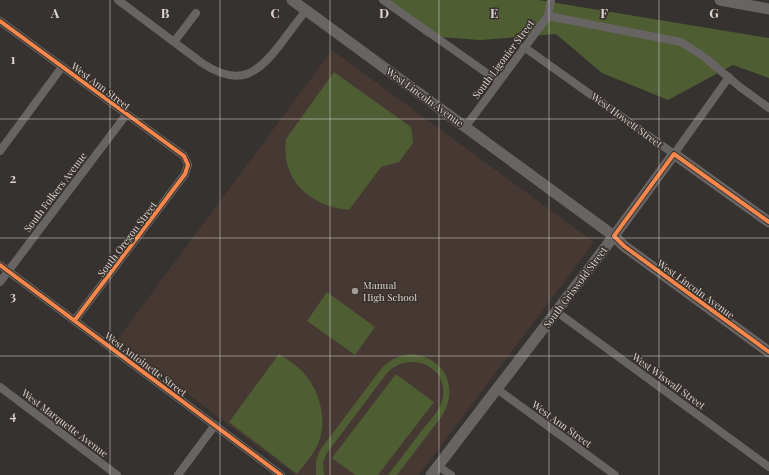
<svg xmlns="http://www.w3.org/2000/svg" width="769" height="475" font-family="'Playfair Display',serif">
  <style>
    .built { fill: #463832 }
    .green { fill: #4e5d32 }
    .lines { fill: none; stroke-linecap: round; stroke-linejoin: round }
    .street { stroke: #676463; stroke-width: 8 }
    .secondary { stroke: #676463; stroke-width: 11 }
    .cycleway-casing { stroke: #39312d; stroke-width: 6 }
    .cycleway { stroke: #f5874c; stroke-width: 4 }
    .grid { fill: none; stroke: #dad4d2; stroke-width: 1; stroke-opacity: 0.55 }
    .poi-dot { fill: #a19b99; stroke: #39312d; stroke-width: 1.5 }
    .labels { text-anchor: middle; dominant-baseline: central; stroke-width: 3; stroke-linejoin: round; paint-order: stroke }
    .street-label { font-size: 10px; fill: #dad4d2; stroke: #39312d }
    .poi-label { font-size: 10px; fill: #dad4d2; stroke: #39312d; text-anchor: start }
    .grid-label { font-size: 13px; text-anchor: middle; font-weight: bold; fill: #dad4d2; stroke: #39312d; stroke-width: 3; stroke-linejoin: round; paint-order: stroke }
  </style>
  <rect width="100%" height="100%" fill="#363230"/>
  <!-- built -->
  <path class="built" d="M332,50L594,242L419,475H295L117,340Z"/>
  <!-- green -->
  <path class="green" d="M379,0H538L769,38V78L733,65L668,100L602,73L556,34L480,40L426,36Z
    M334,72L411,127L413,143L399,162L381,167L349,210C322,207 297,194 288,167C285,158 285,148 286,139Z
    M327,292L375,327L355,355L307,321Z
    M279,354C287,359 296,365 303,372C320,391 328,420 318,444C313,455 304,465 297,474L229,422Z
    M410,354C444,356 460,387 442,416L397,475H388C400,460 411,444 423,429C430,420 439,411 442,401C451,367 410,349 387,373L327,453L323,462L324,475H316V461L320,450L381,369C389,360 398,356 410,354Z
    M396,374L434,402L378,475H355L332,458Z"/>
  <g class="lines">
    <!-- street -->
    <path class="street" d="M118,0L202,63C240,88 258,74 282,42C290,31 298,21 306,10
      M383,0L498,81
      M548,16L681,42L703,56L740,87L769,108
      M0,21L184,156L188,165L185,174L75,320
      M174,42L196,13
      M524,47L674,154L729,77
      M466,126L548,16L551,0
      M0,151L62,67
      M0,265L281,475
      M0,282L126,115
      M557,312L769,467
      M0,387L117,475
      M497,389L615,475
      M438,466L451,475
      M178,475L215,425"/>
    <!-- secondary -->
    <path class="secondary" d="M292,0L614,236L624,246L769,352
      M720,0L769,9
      M431,475L614,236L674,154L769,222"/>
    <!-- cycleway casing -->
    <g class="cycleway-casing">
      <path id="cycleway" d="M0,21L184,156L188,165L185,174L75,320
        M769,222L674,154L614,236L624,246L769,352
        M0,265L281,475"/>
    </g>
    <!-- cycleway -->
    <use href="#cycleway" class="cycleway"/>
  </g>
  <!-- grid -->
  <path class="grid" d="M110,0V475M220,0V475M330,0V475M439,0V475M549,0V475M659,0V475M0,119H769M0,238H769M0,356H769"/>
  <!-- markers -->
  <circle class="poi-dot" cx="355" cy="291" r="4"/>
  <g class="labels">
    <!-- street labels -->
    <g class="street-label">
      <text transform="translate(503 59) rotate(-53)">South Ligonier Street</text>
      <text transform="translate(101 86) rotate(37)">West Ann Street</text>
      <text transform="translate(425 97) rotate(36)">West Lincoln Avenue</text>
      <text transform="translate(627 120) rotate(36)">West Howett Street</text>
      <text transform="translate(55 192) rotate(-53)">South Folkers Avenue</text>
      <text transform="translate(127 239) rotate(-53)">South Oregon Street</text>
      <text transform="translate(575 287) rotate(-53)">South Griswold Street</text>
      <text transform="translate(696 289) rotate(36)">West Lincoln Avenue</text>
      <text transform="translate(146 364) rotate(37)">West Antoinette Street</text>
      <text transform="translate(669 381) rotate(36)">West Wiswall Street</text>
      <text transform="translate(65 423) rotate(37)">West Marquette Avenue</text>
      <text transform="translate(562 424) rotate(36)">West Ann Street</text>
    </g>
    <!-- poi labels -->
    <g class="poi-label">
      <text x="363" y="285">Manual<tspan x="363" dy="12">High School</tspan></text>
    </g>
  </g>
  <g class="grid-label">
    <text x="55" y="18">A</text>
    <text x="165" y="18">B</text>
    <text x="275" y="18">C</text>
    <text x="384" y="18">D</text>
    <text x="494" y="18">E</text>
    <text x="604" y="18">F</text>
    <text x="714" y="18">G</text>
    <text x="13" y="64">1</text>
    <text x="13" y="183">2</text>
    <text x="13" y="301">3</text>
    <text x="13" y="420">4</text>
  </g>
</svg>
